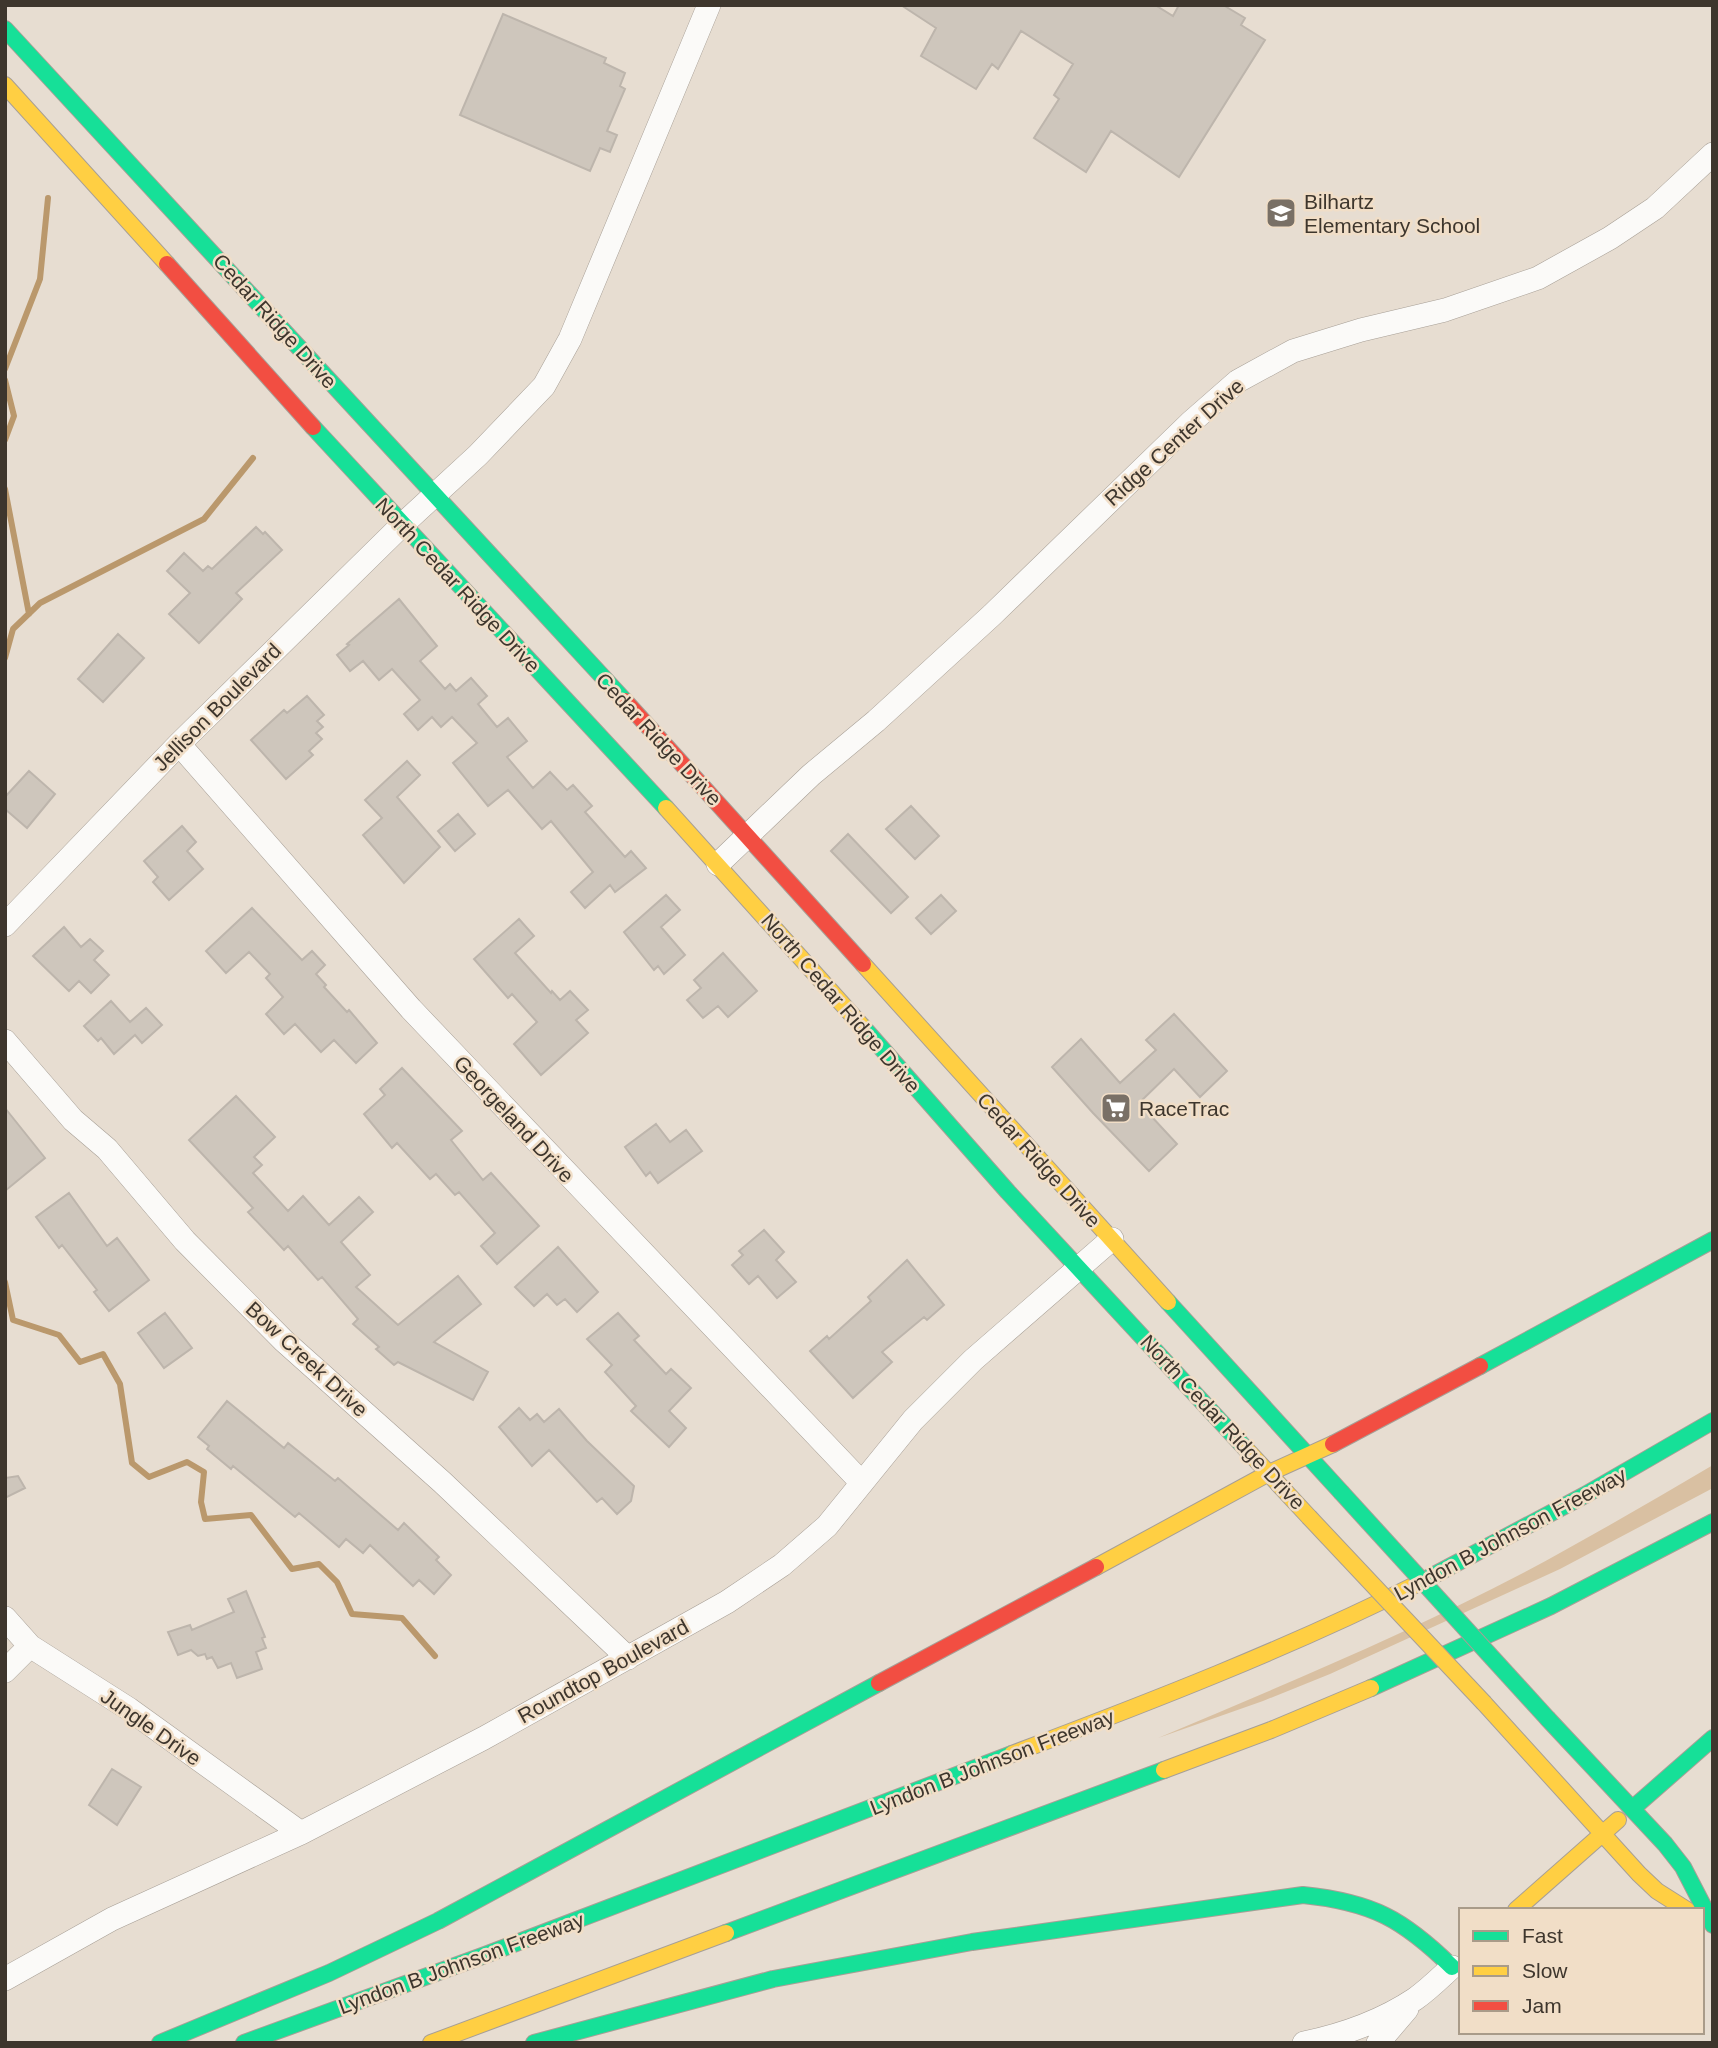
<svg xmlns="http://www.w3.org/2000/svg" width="1718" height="2048" font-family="Arial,sans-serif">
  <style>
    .green { fill: #d9c0a2 }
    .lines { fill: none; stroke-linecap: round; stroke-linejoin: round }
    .stream { stroke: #ba986c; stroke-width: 6 }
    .building { fill: #cec6bc; stroke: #bdb5ac; stroke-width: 2 }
    .street-casing { stroke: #a79f96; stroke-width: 24 }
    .fast-casing { stroke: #a79f96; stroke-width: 18 }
    .slow-casing { stroke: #a79f96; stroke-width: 18 }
    .jam-casing { stroke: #a79f96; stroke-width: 18 }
    .street { stroke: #fbfaf8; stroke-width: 23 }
    .fast { stroke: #16e098; stroke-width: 16 }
    .slow { stroke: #ffcf43; stroke-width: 16 }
    .jam { stroke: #f24e42; stroke-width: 16 }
    .fast-bridge-casing { stroke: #a79f96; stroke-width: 18; stroke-linecap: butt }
    .slow-bridge-casing { stroke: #a79f96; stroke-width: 18; stroke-linecap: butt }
    .fast-bridge { stroke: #16e098; stroke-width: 16 }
    .slow-bridge { stroke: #ffcf43; stroke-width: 16 }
    .labels { text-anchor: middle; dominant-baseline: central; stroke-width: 5; stroke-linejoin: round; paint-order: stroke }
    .poi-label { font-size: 21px; fill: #3e362d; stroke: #f1dec7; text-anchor: start }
    .street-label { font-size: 21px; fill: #3e362d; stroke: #f1dec7 }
  </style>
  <rect width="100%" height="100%" fill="#e7ddd1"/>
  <!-- green -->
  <path class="green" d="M1713,1465V1488L1560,1569L1330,1674L1263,1701L1158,1738C1281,1686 1404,1635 1523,1573C1587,1539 1650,1502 1713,1465Z"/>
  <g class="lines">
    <!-- stream -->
    <path class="stream" d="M5,369L40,279L48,198
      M5,380L14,416L5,440
      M5,489L29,614
      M5,658L13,629L40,603L204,519L253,458
      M5,1282L13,1320L59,1335L80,1362L103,1354L120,1384L132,1463L149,1477L187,1462L204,1472L201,1502L205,1519L251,1515L292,1569L319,1564L337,1582L352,1614L402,1618L435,1656"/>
  </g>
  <!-- building -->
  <path class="building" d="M901,5H1155L1173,16L1179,5H1223L1245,18L1241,25L1265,40L1179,177L1111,131L1086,172L1034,138L1059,99L1054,95L1073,64L1021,31L998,69L992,64L976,89L921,56L936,28Z
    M503,14L606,58L604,63L625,73L620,86L625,89L607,131L617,135L610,152L600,148L590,171L460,115Z
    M256,527L263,534L265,532L282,550L236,593L242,599L199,643L169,614L190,593L167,571L184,553L203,571L208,566L212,569Z
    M399,599L437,646L420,661L445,689L450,684L456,691L471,678L487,696L478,704L497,727L508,718L527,741L507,757L533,788L550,772L567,790L573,785L592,806L585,812L625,857L631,851L646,868L615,892L610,885L585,908L571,892L593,872L551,821L542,829L508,790L488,806L453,763L477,743L452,717L441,727L432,717L418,730L404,714L420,700L392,669L379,680L363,661L350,671L337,655L349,645L347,644Z
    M118,634L144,658L103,702L78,679Z
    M307,696L324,715L317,721L323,727L316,733L322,739L309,751L313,755L286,779L251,740L284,710L287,713Z
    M407,761L420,775L397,797L440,847L404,883L363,835L382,818L365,800Z
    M29,771L55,794L27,828L5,809V797Z
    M911,806L939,836L915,859L886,829Z
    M458,814L475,834L455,851L438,831Z
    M182,826L196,842L187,851L203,869L169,900L153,882L158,877L144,861Z
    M848,834L908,897L891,913L831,851Z
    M666,895L680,910L661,927L685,955L664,974L658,966L654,970L624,932Z
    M941,895L956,911L931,934L916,918Z
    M252,908L302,960L312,951L325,965L316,974L326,985L324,987L347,1012L349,1010L377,1043L356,1063L334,1040L321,1052L295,1024L284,1034L266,1014L283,997L266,978L270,974L249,952L226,973L206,951Z
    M519,919L534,936L515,953L551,993L552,991L560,1000L570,991L588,1010L576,1020L588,1033L541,1075L514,1044L537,1022L512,994L508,998L474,959Z
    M64,927L81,947L90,939L103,951L94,960L109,975L91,993L79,981L69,991L33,956Z
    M723,953L757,991L728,1017L718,1006L703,1018L687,1000L701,988L694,980Z
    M111,1001L130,1022L146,1008L162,1025L142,1043L135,1035L114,1054L101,1038L98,1041L84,1026Z
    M1174,1014L1227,1071L1200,1097L1174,1069L1139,1103L1177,1144L1149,1171L1093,1113L1052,1067L1081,1039L1120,1083L1156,1050L1146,1040Z
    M402,1068L462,1131L451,1140L483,1180L491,1173L539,1226L497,1264L481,1246L495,1233L459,1192L455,1195L436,1174L430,1179L397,1143L392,1148L364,1114L385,1095L380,1089Z
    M236,1096L275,1137L254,1157L262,1165L253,1173L288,1211L303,1196L329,1225L359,1197L373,1212L341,1242L370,1275L356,1287L398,1325L458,1276L481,1304L434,1342L488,1372L473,1400L398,1362L394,1365L376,1349L379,1347L353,1324L358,1319L322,1277L318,1280L288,1246L284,1250L248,1212L253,1208L189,1140Z
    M5,1108L45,1158L5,1191Z
    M656,1124L670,1142L686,1130L702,1151L658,1183L650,1172L646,1176L625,1147Z
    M69,1193L107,1246L117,1238L149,1280L109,1311L94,1292L97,1290L62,1245L59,1248L36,1217Z
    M764,1230L784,1252L776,1260L796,1282L777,1298L758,1276L749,1284L732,1265L743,1255L739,1251Z
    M558,1247L598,1292L577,1312L565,1299L557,1305L547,1294L534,1306L515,1287Z
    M907,1260L944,1305L927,1320L924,1317L882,1352L892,1362L853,1398L810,1351L827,1336L829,1339L871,1301L868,1297Z
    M165,1313L192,1348L164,1368L138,1333Z
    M618,1313L639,1336L634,1340L666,1374L671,1369L691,1388L669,1411L686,1428L669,1447L631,1411L636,1406L605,1372L612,1365L587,1339Z
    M227,1401L284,1448L288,1443L335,1481L338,1478L398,1530L404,1523L439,1557L436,1560L451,1575L434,1594L419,1580L413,1586L370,1545L363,1553L346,1539L339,1547L299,1513L295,1517L233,1466L231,1469L207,1449L209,1446L198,1437Z
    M519,1408L530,1420L537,1414L544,1422L559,1409L587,1441L634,1486L631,1501L617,1514L602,1498L597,1502L549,1450L532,1466L499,1427Z
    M18,1476L25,1488L5,1498V1478Z
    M246,1591L265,1637L262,1638L266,1648L256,1652L262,1669L237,1678L231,1663L218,1668L212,1657L207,1659L205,1654L198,1656L191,1650L178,1655L168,1632L190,1625L192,1630L234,1612L228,1599Z
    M112,1769L141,1787L117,1825L89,1805Z"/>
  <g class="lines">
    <!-- street casing -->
    <g class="street-casing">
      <path id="street" d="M179,744L411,1009L862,1483
        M718,864L811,775L876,721L992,615L1190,423L1238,381L1293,351L1361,330L1445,310L1538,278L1610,238L1655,208L1713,154
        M5,925L179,744L402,525L478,455L544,386L570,339L709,5
        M5,1041L73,1120L107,1149L185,1241L284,1341L442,1482L628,1658
        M5,1618L30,1646L129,1709L301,1833
        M5,1671L30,1646
        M5,1979L112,1919L301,1833L484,1738L727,1602L782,1565L827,1526L913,1420L973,1360L1112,1239
        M1304,2043C1342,2035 1382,2021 1415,1999C1428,1990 1440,1978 1452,1967
        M1378,2043L1407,2009"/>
    </g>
    <!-- fast casing -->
    <g class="fast-casing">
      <path id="fast" d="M5,29L625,701
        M313,427L666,808
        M862,1026L1008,1192L1246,1449
        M1168,1302L1341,1492
        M1480,1366L1713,1240
        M1419,1583L1585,1495L1713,1421
        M1371,1688L1551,1606L1713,1522
        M1548,1719L1665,1844L1683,1867L1713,1925
        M1632,1809L1713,1738
        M726,1933L1164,1770
        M160,2043L329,1973L438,1921L879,1683
        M244,2043L485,1955L1012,1754
        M534,2043L773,1979L972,1942L1303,1895C1372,1902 1403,1919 1452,1967"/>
    </g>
    <!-- slow casing -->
    <g class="slow-casing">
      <path id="slow" d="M5,85L167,264
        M666,808L862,1026
        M863,964L1168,1302
        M1246,1449L1309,1517
        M1096,1567L1269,1473L1333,1444
        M1484,1703L1639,1874L1657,1891L1687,1910
        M1012,1754C1150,1702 1287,1649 1419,1583
        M1164,1770L1271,1730L1371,1688
        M1516,1910L1618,1820
        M431,2043L726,1933"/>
    </g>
    <!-- jam casing -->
    <g class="jam-casing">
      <path id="jam" d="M167,264L313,427
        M625,701L863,964
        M1333,1444L1480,1366
        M879,1683L1096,1567"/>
    </g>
    <!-- street -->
    <use href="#street" class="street"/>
    <!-- fast -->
    <use href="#fast" class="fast"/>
    <!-- slow -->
    <use href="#slow" class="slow"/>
    <!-- jam -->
    <use href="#jam" class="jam"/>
    <!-- fast-bridge casing -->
    <g class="fast-bridge-casing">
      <path id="fast-bridge" d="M1341,1492L1548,1719"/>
    </g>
    <!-- slow-bridge casing -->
    <g class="slow-bridge-casing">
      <path id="slow-bridge" d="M1309,1517L1484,1703"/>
    </g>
    <!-- fast-bridge -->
    <use href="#fast-bridge" class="fast-bridge"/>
    <!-- slow-bridge -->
    <use href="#slow-bridge" class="slow-bridge"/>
  </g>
  <!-- icons -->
  <defs>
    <g id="school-square" transform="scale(1.575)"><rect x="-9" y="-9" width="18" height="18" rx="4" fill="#797066" stroke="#f1dec7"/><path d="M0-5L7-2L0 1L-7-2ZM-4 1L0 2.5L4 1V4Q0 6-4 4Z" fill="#fff"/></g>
    <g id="supermarket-square" transform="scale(1.575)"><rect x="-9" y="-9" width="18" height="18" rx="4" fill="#797066" stroke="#f1dec7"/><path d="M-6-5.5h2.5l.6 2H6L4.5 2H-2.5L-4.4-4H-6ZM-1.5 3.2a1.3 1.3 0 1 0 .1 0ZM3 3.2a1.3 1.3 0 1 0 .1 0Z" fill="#fff"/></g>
  </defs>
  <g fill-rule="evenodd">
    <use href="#school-square" x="1281" y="213"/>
    <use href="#supermarket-square" x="1116" y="1108"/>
  </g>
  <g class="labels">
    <!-- poi labels -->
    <g class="poi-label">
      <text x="1304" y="201">Bilhartz<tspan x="1304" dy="24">Elementary School</tspan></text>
      <text x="1139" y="1108">RaceTrac</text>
    </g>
    <!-- street labels -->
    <g class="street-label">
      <text transform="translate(275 321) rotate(48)">Cedar Ridge Drive</text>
      <text transform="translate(1174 442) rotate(-42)">Ridge Center Drive</text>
      <text transform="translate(458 585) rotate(47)">North Cedar Ridge Drive</text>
      <text transform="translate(217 707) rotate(-45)">Jellison Boulevard</text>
      <text transform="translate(659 739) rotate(47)">Cedar Ridge Drive</text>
      <text transform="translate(841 1003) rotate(49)">North Cedar Ridge Drive</text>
      <text transform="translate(514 1119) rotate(47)">Georgeland Drive</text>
      <text transform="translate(1039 1160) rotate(48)">Cedar Ridge Drive</text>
      <text transform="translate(307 1359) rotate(43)">Bow Creek Drive</text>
      <text transform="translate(1223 1422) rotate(47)">North Cedar Ridge Drive</text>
      <text transform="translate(1510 1534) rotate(-28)">Lyndon B Johnson Freeway</text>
      <text transform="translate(603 1671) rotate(-29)">Roundtop Boulevard</text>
      <text transform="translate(151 1727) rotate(35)">Jungle Drive</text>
      <text transform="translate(992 1762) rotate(-21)">Lyndon B Johnson Freeway</text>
      <text transform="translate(461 1963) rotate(-20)">Lyndon B Johnson Freeway</text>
    </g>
  </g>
  <!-- border -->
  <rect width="1718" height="2048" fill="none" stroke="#3e362d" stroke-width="14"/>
  <!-- legend -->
  <rect x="1459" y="1908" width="245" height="126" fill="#f1dec7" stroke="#a99b89" stroke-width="2"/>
  <rect x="1473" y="1931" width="35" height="10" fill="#16e098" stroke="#a99b89" stroke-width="2"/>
  <text x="1522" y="1943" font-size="21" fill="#3e362d">Fast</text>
  <rect x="1473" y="1966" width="35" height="10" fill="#ffcf43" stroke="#a99b89" stroke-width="2"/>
  <text x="1522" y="1978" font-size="21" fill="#3e362d">Slow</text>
  <rect x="1473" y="2001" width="35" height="10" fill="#f24e42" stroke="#a99b89" stroke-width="2"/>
  <text x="1522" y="2013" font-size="21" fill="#3e362d">Jam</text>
</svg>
